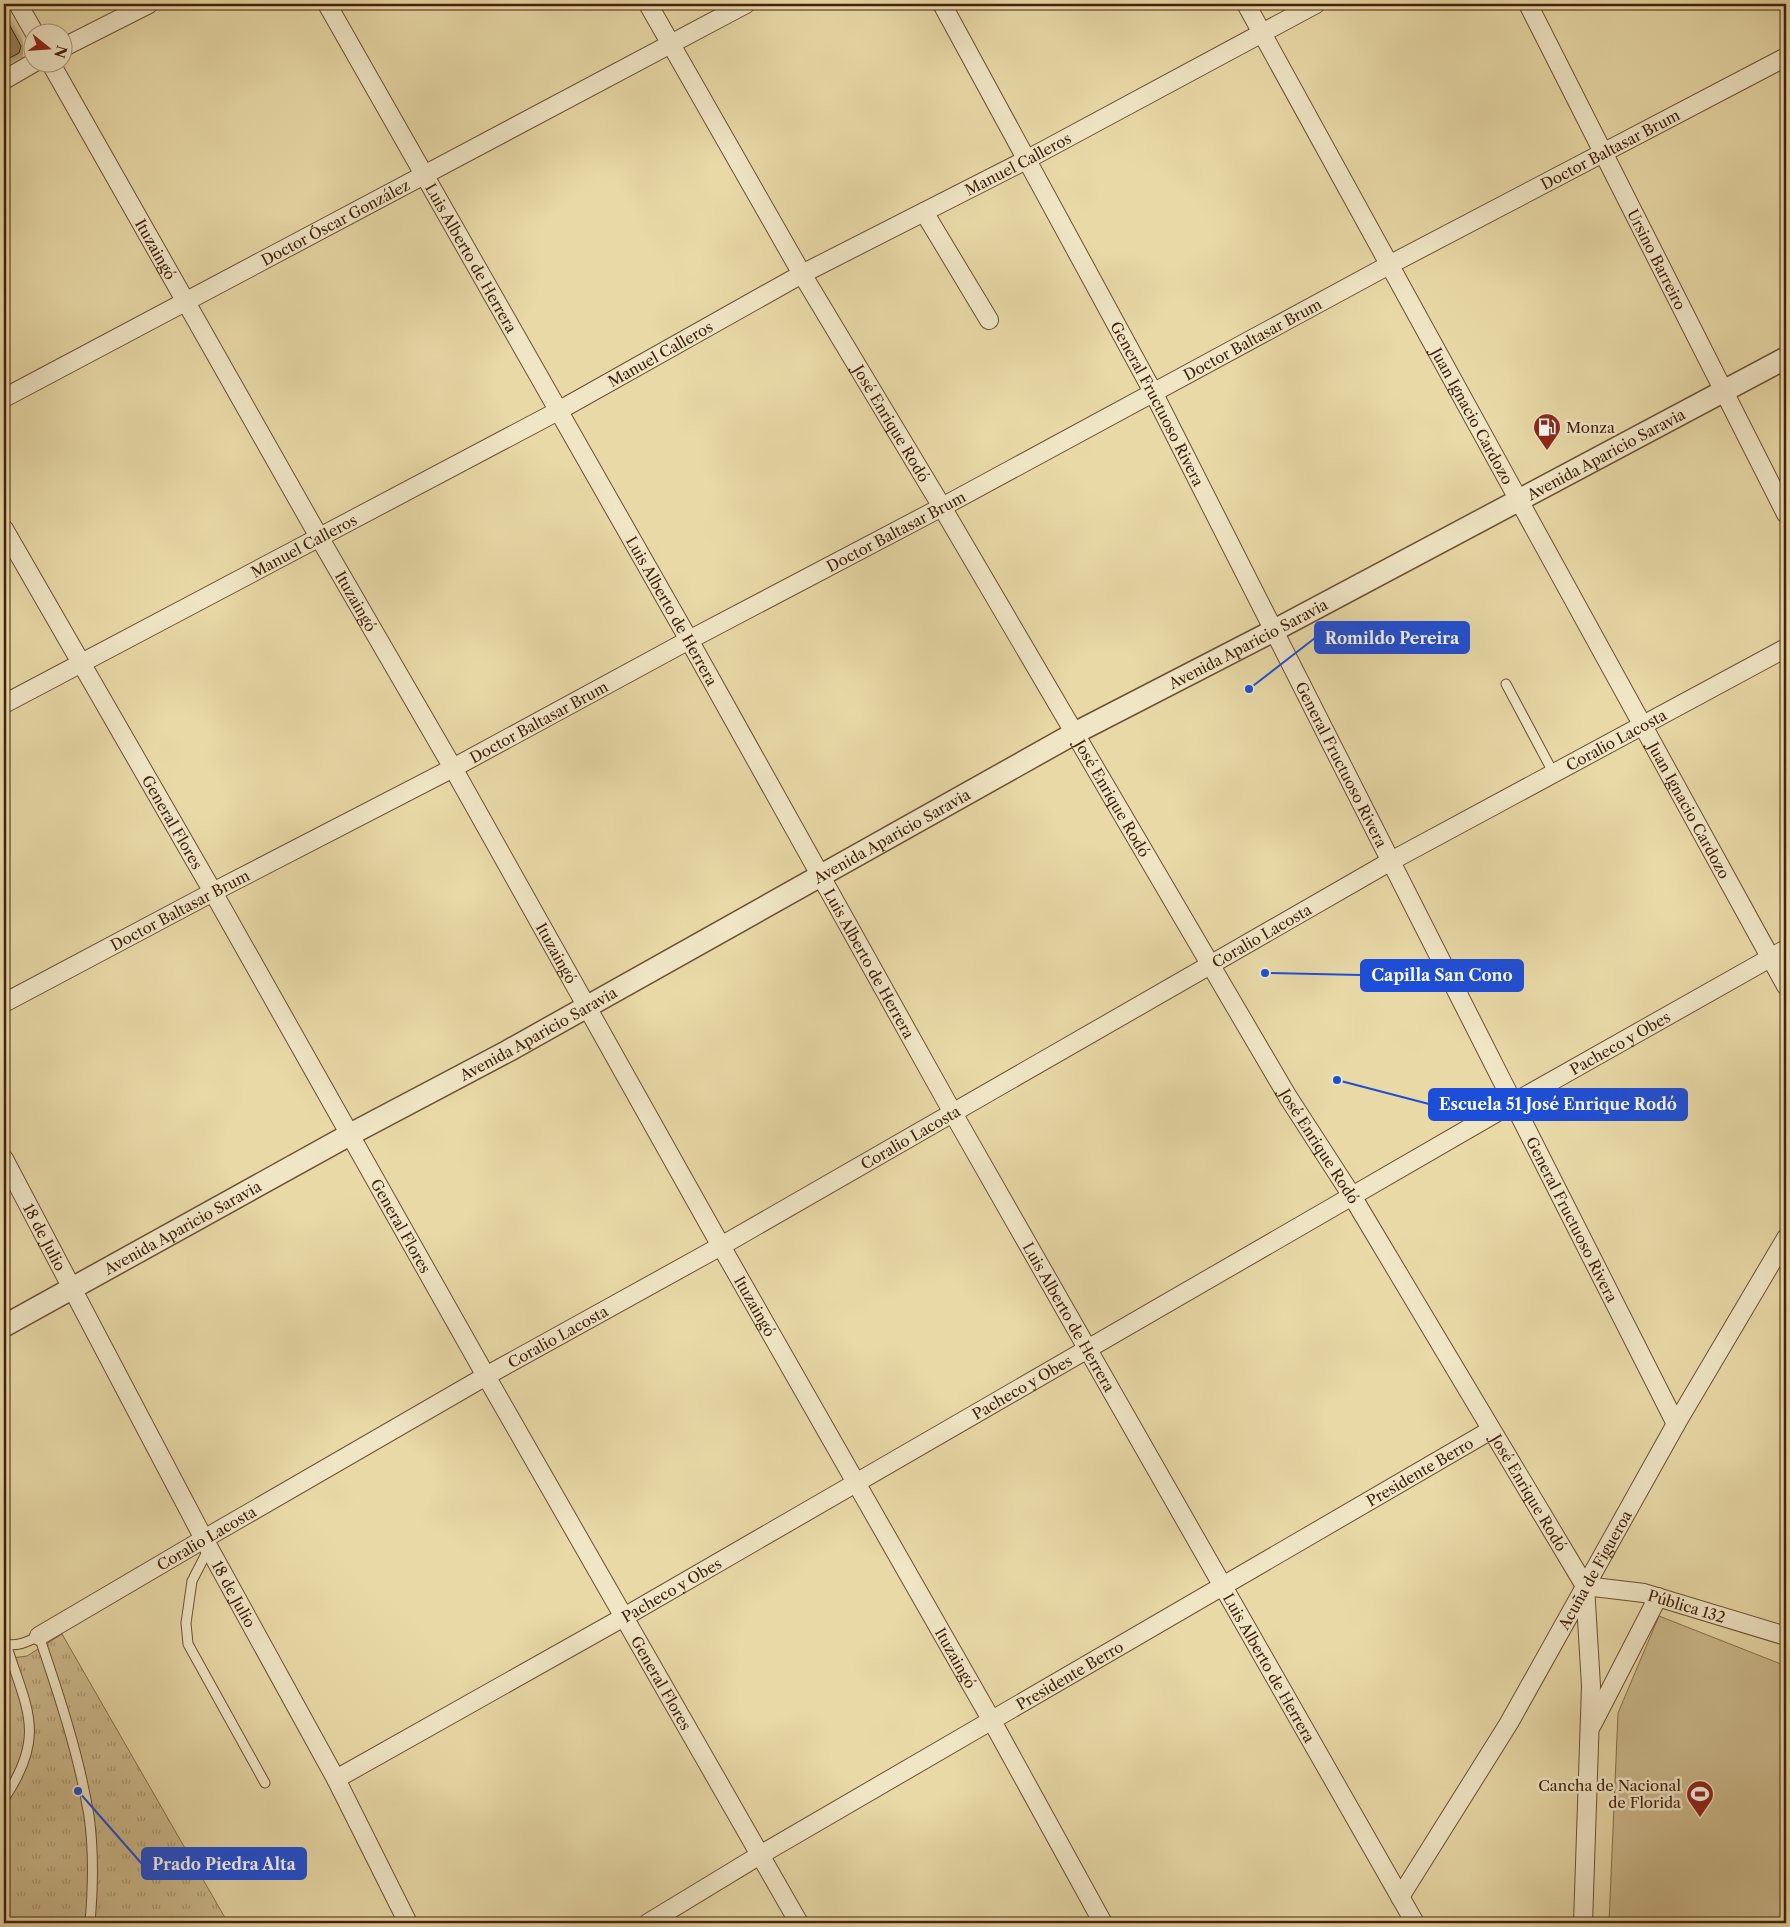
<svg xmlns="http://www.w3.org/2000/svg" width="1790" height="1927" font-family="'Libre Caslon Text',serif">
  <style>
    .park { fill: url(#park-tufts); stroke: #876e4c }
    .pitch { fill: #ccba8d; stroke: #876e4c }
    .building { fill: #98815d; stroke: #42220c; filter: url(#shadow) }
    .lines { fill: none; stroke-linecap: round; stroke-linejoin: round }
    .service-casing { stroke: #6c5033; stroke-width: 11 }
    .minor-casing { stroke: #6c5033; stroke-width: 20 }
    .tertiary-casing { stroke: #6c5033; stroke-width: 24 }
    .service { stroke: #f0e6c6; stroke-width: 9 }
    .minor { stroke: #f0e6c6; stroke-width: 18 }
    .tertiary { stroke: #f0e6c6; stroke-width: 21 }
    .labels { text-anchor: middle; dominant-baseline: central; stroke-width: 5; stroke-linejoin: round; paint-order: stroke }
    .street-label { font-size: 15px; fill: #42220c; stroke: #f0e6c6 }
    .poi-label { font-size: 15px; fill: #42220c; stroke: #f0e6c6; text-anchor: start }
    .leader { fill: none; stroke: #1d4ed8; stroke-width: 2 }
    .callout-dot { fill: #1d4ed8; stroke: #f0e6c6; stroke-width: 2 }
    .callout { fill: #1d4ed8; stroke: #1d4ed8; stroke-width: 2 }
    .callout-label { font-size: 16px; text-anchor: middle; font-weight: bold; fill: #fff }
  </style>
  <defs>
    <pattern id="park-tufts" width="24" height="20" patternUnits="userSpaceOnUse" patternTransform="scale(1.25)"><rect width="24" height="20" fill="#ccba8d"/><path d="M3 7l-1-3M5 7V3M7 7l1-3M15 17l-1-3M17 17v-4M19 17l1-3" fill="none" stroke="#a79772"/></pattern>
    <filter id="shadow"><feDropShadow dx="5.5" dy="3" stdDeviation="2.5" flood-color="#0004"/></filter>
  </defs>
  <rect width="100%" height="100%" fill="#e8d9a7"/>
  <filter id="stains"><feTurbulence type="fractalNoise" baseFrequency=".004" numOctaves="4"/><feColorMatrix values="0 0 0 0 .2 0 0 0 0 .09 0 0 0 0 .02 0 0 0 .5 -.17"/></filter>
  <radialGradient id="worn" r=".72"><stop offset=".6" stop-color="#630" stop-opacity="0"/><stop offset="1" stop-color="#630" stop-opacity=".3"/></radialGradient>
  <!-- park -->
  <path class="park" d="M62,1634L228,1923H4V1659L27,1656Z"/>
  <!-- pitch -->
  <path class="pitch" d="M1659,1616L1786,1666V1923H1609L1618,1713Z"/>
  <!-- building -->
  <path class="building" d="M4,15L21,46L19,53L4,61Z"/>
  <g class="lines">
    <!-- service casing -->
    <g class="service-casing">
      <path id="service" d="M1506,684L1554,774
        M209,1548L192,1581L186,1623L188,1644L265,1783
        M4,1644C17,1647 27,1642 39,1636C59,1695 79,1755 89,1816C94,1851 93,1888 90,1923
        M4,1799C47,1735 27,1710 6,1644"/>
    </g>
    <!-- minor casing -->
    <g class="minor-casing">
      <g id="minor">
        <path d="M18,4L34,32"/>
        <path id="s1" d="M327,4L689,640L953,1113L1415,1923"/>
        <path id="s2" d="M648,4L802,274L942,507L1288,1097L1352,1196L1585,1586L1591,1686L1583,1923"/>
        <path id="s3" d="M942,4L1153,392L1676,1424"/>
        <path id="s4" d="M1246,4L1786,986"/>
        <path id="s5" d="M1528,4L1786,514"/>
        <path d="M62,48L149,4"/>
        <path id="s6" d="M50,62L319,537L453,768L721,1246L992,1721L1103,1923"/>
        <path d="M4,80L35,62"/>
        <path d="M924,212L989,320"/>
        <path id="s7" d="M4,398L746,4"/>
        <path id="s8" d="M4,529L213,892L486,1376L799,1923"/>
        <path id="s9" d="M4,704L558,411L802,274L1026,160L1316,4"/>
        <path id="s10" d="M4,1003L213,892L453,768L689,640L942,507L1389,265L1786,57"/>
        <path id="s11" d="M4,1159L204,1539L336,1779L408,1923"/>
        <path id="s12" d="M1585,1586L1644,1593L1786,1636"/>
        <path id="s13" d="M39,1636L204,1539L486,1376L721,1246L1391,861L1786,648"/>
        <path d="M1592,1725L1658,1597"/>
        <path id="s14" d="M336,1779L624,1617L1513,1103L1786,949"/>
        <path id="s15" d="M1400,1897L1509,1723L1676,1424L1786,1238"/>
        <path id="s16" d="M648,1923L760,1855L1491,1430"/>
      </g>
    </g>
    <!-- tertiary casing -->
    <g class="tertiary-casing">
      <g id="tertiary">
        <path id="s17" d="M4,1326L349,1135L508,1051L1075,733L1273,631L1786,358"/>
      </g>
    </g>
    <!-- service -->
    <use href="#service" class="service"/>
    <!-- minor -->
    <use href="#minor" class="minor"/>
    <!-- tertiary -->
    <use href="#tertiary" class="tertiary"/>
  </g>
  <!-- icons -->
  <defs>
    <g id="fuel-pin" transform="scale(1.4375)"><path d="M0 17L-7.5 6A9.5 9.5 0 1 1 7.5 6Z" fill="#8f2418" stroke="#f0e6c6"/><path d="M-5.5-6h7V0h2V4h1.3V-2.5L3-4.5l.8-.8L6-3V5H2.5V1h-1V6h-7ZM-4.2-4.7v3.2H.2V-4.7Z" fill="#fff"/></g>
    <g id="stadium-pin" transform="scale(1.4375)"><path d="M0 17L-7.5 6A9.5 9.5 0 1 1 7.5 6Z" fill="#8f2418" stroke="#f0e6c6"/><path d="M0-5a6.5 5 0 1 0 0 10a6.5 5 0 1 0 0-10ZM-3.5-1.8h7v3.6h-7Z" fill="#fff"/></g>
  </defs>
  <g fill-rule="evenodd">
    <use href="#fuel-pin" x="1547" y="427"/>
    <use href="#stadium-pin" x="1700" y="1794"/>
  </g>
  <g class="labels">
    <!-- street labels -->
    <g class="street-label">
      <text stroke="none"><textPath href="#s10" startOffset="1819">Doctor Baltasar Brum</textPath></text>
      <text stroke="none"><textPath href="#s9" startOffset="1149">Manuel Calleros</textPath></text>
      <text stroke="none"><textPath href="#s7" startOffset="375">Doctor Óscar González</textPath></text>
      <text stroke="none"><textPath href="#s6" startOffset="215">Ituzaingó</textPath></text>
      <text stroke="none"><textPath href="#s1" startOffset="292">Luis Alberto de Herrera</textPath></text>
      <text stroke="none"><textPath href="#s5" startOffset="286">Ursino Barreiro</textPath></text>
      <text stroke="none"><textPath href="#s10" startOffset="1414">Doctor Baltasar Brum</textPath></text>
      <text stroke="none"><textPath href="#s9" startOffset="744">Manuel Calleros</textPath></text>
      <text stroke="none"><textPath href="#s3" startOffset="454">General Fructuoso Rivera</textPath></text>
      <text stroke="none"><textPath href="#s4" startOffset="470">Juan Ignacio Cardozo</textPath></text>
      <text stroke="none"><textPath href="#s2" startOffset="485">José Enrique Rodó</textPath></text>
      <text stroke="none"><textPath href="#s17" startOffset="1824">Avenida Aparicio Saravia</textPath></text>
      <text stroke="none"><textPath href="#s10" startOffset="1009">Doctor Baltasar Brum</textPath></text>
      <text stroke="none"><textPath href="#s9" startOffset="339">Manuel Calleros</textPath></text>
      <text stroke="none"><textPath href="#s6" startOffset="620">Ituzaingó</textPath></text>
      <text stroke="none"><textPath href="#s1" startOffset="698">Luis Alberto de Herrera</textPath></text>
      <text stroke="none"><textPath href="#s17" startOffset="1419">Avenida Aparicio Saravia</textPath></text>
      <text stroke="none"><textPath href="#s10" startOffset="604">Doctor Baltasar Brum</textPath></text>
      <text stroke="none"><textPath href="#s13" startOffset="1814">Coralio Lacosta</textPath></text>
      <text stroke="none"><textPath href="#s3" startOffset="859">General Fructuoso Rivera</textPath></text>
      <text stroke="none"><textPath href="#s2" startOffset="920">José Enrique Rodó</textPath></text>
      <text stroke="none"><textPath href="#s4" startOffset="920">Juan Ignacio Cardozo</textPath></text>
      <text stroke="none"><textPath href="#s8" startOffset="338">General Flores</textPath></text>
      <text stroke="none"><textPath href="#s17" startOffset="1014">Avenida Aparicio Saravia</textPath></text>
      <text stroke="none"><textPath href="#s10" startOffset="199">Doctor Baltasar Brum</textPath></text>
      <text stroke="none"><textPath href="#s13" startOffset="1409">Coralio Lacosta</textPath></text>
      <text stroke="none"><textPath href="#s6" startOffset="1025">Ituzaingó</textPath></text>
      <text stroke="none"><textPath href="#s1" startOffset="1102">Luis Alberto de Herrera</textPath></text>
      <text stroke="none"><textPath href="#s17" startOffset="609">Avenida Aparicio Saravia</textPath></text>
      <text stroke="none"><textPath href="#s14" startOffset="1480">Pacheco y Obes</textPath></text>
      <text stroke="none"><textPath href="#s13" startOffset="1004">Coralio Lacosta</textPath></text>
      <text stroke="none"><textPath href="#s2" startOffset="1325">José Enrique Rodó</textPath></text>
      <text stroke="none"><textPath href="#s3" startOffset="1369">General Fructuoso Rivera</textPath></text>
      <text stroke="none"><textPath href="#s8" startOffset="802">General Flores</textPath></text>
      <text stroke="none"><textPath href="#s17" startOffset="204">Avenida Aparicio Saravia</textPath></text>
      <text stroke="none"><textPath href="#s11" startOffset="88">18 de Julio</textPath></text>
      <text stroke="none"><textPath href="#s6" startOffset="1430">Ituzaingó</textPath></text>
      <text stroke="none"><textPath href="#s1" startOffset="1508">Luis Alberto de Herrera</textPath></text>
      <text stroke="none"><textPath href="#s13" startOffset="599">Coralio Lacosta</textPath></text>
      <text stroke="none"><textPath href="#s14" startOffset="790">Pacheco y Obes</textPath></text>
      <text stroke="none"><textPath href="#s16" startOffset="894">Presidente Berro</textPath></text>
      <text stroke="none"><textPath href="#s2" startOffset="1730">José Enrique Rodó</textPath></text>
      <text stroke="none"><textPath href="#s13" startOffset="194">Coralio Lacosta</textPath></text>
      <text stroke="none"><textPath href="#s15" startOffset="381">Acuña de Figueroa</textPath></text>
      <text stroke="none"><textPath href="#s14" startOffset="385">Pacheco y Obes</textPath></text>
      <text stroke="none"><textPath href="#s11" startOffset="492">18 de Julio</textPath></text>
      <text stroke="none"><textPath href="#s12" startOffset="104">Pública 132</textPath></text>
      <text stroke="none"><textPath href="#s6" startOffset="1835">Ituzaingó</textPath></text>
      <text stroke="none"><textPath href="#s1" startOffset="1912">Luis Alberto de Herrera</textPath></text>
      <text stroke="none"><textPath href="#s16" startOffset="489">Presidente Berro</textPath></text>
      <text stroke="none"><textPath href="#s8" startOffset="1328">General Flores</textPath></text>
    </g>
    <!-- poi labels -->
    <g class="poi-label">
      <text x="1566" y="427">Monza</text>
      <text x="1681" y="1785" text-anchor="end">Cancha de Nacional<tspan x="1681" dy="17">de Florida</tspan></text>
    </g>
  </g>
  <!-- callouts -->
  <path class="leader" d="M1249 689L1315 638M1265 973L1361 975M1337 1080L1429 1104M78 1791L142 1864"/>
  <g class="callout-dot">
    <circle cx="1249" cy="689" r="5"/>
    <circle cx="1265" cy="973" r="5"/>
    <circle cx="1337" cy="1080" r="5"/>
    <circle cx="78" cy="1791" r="5"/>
  </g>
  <g class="callout">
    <rect x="1315" y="622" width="154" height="31" rx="5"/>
    <rect x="1361" y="960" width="162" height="31" rx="5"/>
    <rect x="1429" y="1089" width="258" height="31" rx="5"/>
    <rect x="142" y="1848" width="164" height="31" rx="5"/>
  </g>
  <g class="callout-label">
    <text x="1392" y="644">Romildo Pereira</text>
    <text x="1442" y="981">Capilla San Cono</text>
    <text x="1558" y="1110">Escuela 51 José Enrique Rodó</text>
    <text x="224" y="1870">Prado Piedra Alta</text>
  </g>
  <!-- margin -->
  <rect width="1790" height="1927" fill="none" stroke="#e8d9a7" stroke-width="20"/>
  <rect x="5" y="5" width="1780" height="1917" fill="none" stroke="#42220c" stroke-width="2.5"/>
  <rect x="10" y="10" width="1770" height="1907" fill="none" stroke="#42220c"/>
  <!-- north arrow -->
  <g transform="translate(48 48) rotate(107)"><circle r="24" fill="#f0e6c6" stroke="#aa987c"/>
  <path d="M0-4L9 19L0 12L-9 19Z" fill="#8f2418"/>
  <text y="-8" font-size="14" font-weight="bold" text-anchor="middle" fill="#42220c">N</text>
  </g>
  <rect width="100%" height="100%" filter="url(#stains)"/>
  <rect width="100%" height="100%" fill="url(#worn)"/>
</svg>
